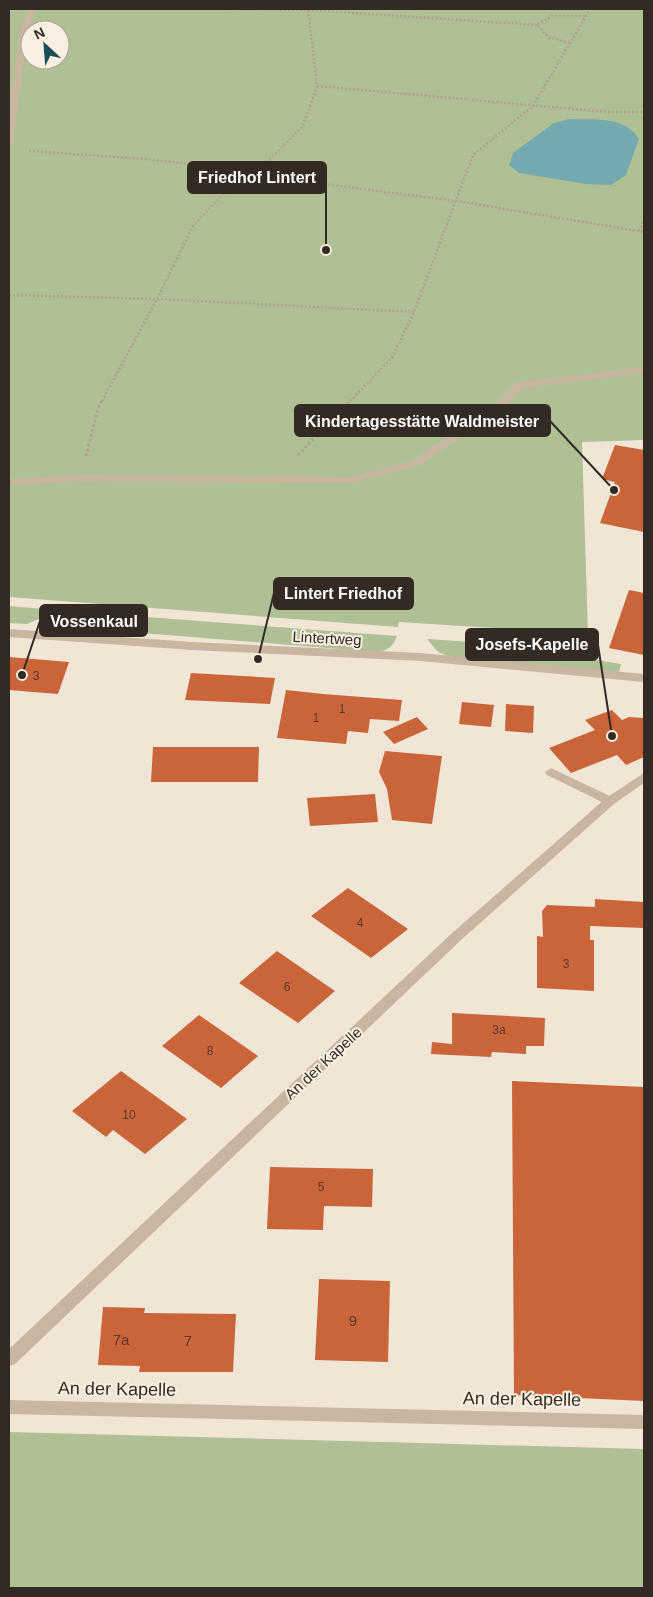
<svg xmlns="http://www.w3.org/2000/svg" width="653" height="1597" font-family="Arial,sans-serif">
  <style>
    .green { fill: #b0c095; fill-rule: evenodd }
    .water { fill: #74a9af }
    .building { fill: #ca653a }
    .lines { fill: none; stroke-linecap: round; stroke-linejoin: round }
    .path-far1 { stroke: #b5a08c; stroke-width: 2.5; stroke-dasharray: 2 2; stroke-linecap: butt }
    .path { stroke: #b5a08c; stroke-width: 3; stroke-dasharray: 2.5 2.5; stroke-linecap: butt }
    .lane { fill: #c9b6a1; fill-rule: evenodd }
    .street { fill: #c9b6a1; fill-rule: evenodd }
    .labels { text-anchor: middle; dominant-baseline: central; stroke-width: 4; stroke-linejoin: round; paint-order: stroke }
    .number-label { font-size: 12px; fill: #59392a }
    .street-label { font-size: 15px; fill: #332a24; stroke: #f9f0e1 }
    .near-number-label { font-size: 15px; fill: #59392a }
    .near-street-label { font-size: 18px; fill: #332a24; stroke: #f9f0e1 }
    .leader { fill: none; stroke: #332a24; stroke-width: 2 }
    .callout-dot { fill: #332a24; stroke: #f9f0e1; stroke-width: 2 }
    .callout { fill: #332a24; stroke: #332a24; stroke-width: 2 }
    .callout-label { font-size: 16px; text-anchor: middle; font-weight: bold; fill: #fff }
  </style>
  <rect width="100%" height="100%" fill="#f1e6d5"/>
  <!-- green -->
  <path class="green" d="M9,9H644V440L582,442L588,634L399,622L398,627L9,597ZM30,30H60V60H30Z
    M9,606L44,609L39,619L27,624L9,623Z
    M67,611L397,636C393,647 388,650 377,652L80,628L68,618Z
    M427,639L502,644L621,664L619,672L452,658L438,652Z
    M9,1432L644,1449V1588H9Z"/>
  <!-- water -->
  <path class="water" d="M569,119C593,120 625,115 639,139L626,175L611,185L586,184L519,173L509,165L513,153L554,123Z"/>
  <!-- building -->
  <path class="building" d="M615,445L644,450V532L600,523L615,482L602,479Z
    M629,590L644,593V655L609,648Z
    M9,657L69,662L58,694L9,690Z
    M191,673L275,678L270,704L185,700Z
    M286,690L323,694L402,700L399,721L370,719L368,733L348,731L346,744L277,738Z
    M462,702L494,705L491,727L459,724Z
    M506,704L534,706L533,733L505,731Z
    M612,710L622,720L629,717L644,718V757L626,765L617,755L571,773L549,748L595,730L585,720Z
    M417,717L428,729L394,744L383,732Z
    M153,747H259L258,782H151Z
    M385,751L442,756L432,824L392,820L387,789L379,772Z
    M375,794L378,822L310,826L307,798Z
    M348,888L408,929L371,958L311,916Z
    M595,899L644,902V928L590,926V940H594V991L537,988V936L543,937L542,911L547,905L595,907Z
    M277,951L335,991L298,1023L239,983Z
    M452,1013L545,1018L544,1046H526V1054L492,1052L491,1057L431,1054L432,1042L452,1044Z
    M199,1015L258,1056L221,1088L162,1046Z
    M121,1071L187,1119L145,1154L113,1130L106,1137L72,1111Z
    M512,1081L644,1087V1401L514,1395Z
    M270,1167L373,1169L372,1207L324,1206L323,1230L267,1229Z
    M319,1279L390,1281L388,1362L315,1360Z
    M103,1307L145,1308L144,1313L236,1314L233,1372H139L140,1366L98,1365Z"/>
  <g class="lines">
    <!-- path-far1 -->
    <path class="path-far1" d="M228,9L308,10L537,25
      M570,43L548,37L537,25L552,16H586
      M317,86L608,112H644
      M29,151L144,159L227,168
      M246,164L261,168V176C248,181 236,183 225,174L231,167Z
      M261,168L303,126L317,86L308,9
      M261,176L457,201L644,232
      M639,231L644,221
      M9,295L157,299L414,312
      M102,401L157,299L193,226L235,181
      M350,401L392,358L414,312L473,155L533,106L590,9"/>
    <!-- path -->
    <path class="path" d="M298,455L351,400
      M86,456L98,408L102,400"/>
    <!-- lane -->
    <path class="lane" d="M29,9H37L28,31L13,142L9,145V112L20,31Z
      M644,367V373L523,388L502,409L420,465L351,483L80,481L9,485V479L80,475L351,477L412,461L494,405L516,383Z
      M9,629L192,642L421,653L644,674V682L421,661L192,650L9,637Z
      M551,768L614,798L616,801L614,804H606L547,775L545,772Z"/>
    <!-- street -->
    <path class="street" d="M644,773V783L614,804L461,940L15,1364L9,1366V1349L451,934L606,798Z
      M9,1400L644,1415V1429L9,1414Z"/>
  </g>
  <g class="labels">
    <!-- number labels -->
    <g class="number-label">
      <text x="36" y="676">3</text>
      <text x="342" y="709">1</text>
      <text x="316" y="718">1</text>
      <text x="360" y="923">4</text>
      <text x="566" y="964">3</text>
      <text x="287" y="987">6</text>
      <text x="499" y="1030">3a</text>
      <text x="210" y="1051">8</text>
      <text x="129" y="1115">10</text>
      <text x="321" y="1187">5</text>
    </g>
    <!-- street labels -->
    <g class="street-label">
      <text transform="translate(327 638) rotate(3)">Lintertweg</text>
      <text transform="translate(323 1063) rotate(-43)">An der Kapelle</text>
    </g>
    <!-- near-number labels -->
    <g class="near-number-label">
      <text x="353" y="1320">9</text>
      <text x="121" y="1339">7a</text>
      <text x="188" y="1340">7</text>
    </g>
    <!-- near-street labels -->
    <g class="near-street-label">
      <text transform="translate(117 1389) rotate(1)">An der Kapelle</text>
      <text transform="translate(522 1399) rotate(1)">An der Kapelle</text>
    </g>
  </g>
  <!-- callouts -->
  <path class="leader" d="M326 250L326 178M614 490L550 421M258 659L274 593M22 675L40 621M612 736L598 645"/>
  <g class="callout-dot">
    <circle cx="326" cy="250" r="5"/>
    <circle cx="614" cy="490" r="5"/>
    <circle cx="258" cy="659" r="5"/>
    <circle cx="22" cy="675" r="5"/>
    <circle cx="612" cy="736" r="5"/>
  </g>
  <g class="callout">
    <rect x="188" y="162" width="138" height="31" rx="5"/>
    <rect x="295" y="405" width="255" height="31" rx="5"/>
    <rect x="274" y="578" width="139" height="31" rx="5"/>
    <rect x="40" y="605" width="107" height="31" rx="5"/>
    <rect x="466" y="629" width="132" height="31" rx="5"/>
  </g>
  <g class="callout-label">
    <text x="257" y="183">Friedhof Lintert</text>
    <text x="422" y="427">Kindertagesstätte Waldmeister</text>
    <text x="343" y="599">Lintert Friedhof</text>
    <text x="94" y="627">Vossenkaul</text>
    <text x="532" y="650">Josefs-Kapelle</text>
  </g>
  <!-- border -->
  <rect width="653" height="1597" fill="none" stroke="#332a24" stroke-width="20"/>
  <!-- north arrow -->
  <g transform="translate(45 45) rotate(334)"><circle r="24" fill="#f9f0e1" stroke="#aaa195"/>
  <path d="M0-4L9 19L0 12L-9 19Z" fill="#194e56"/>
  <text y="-8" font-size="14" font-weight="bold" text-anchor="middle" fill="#332a24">N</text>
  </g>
</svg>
